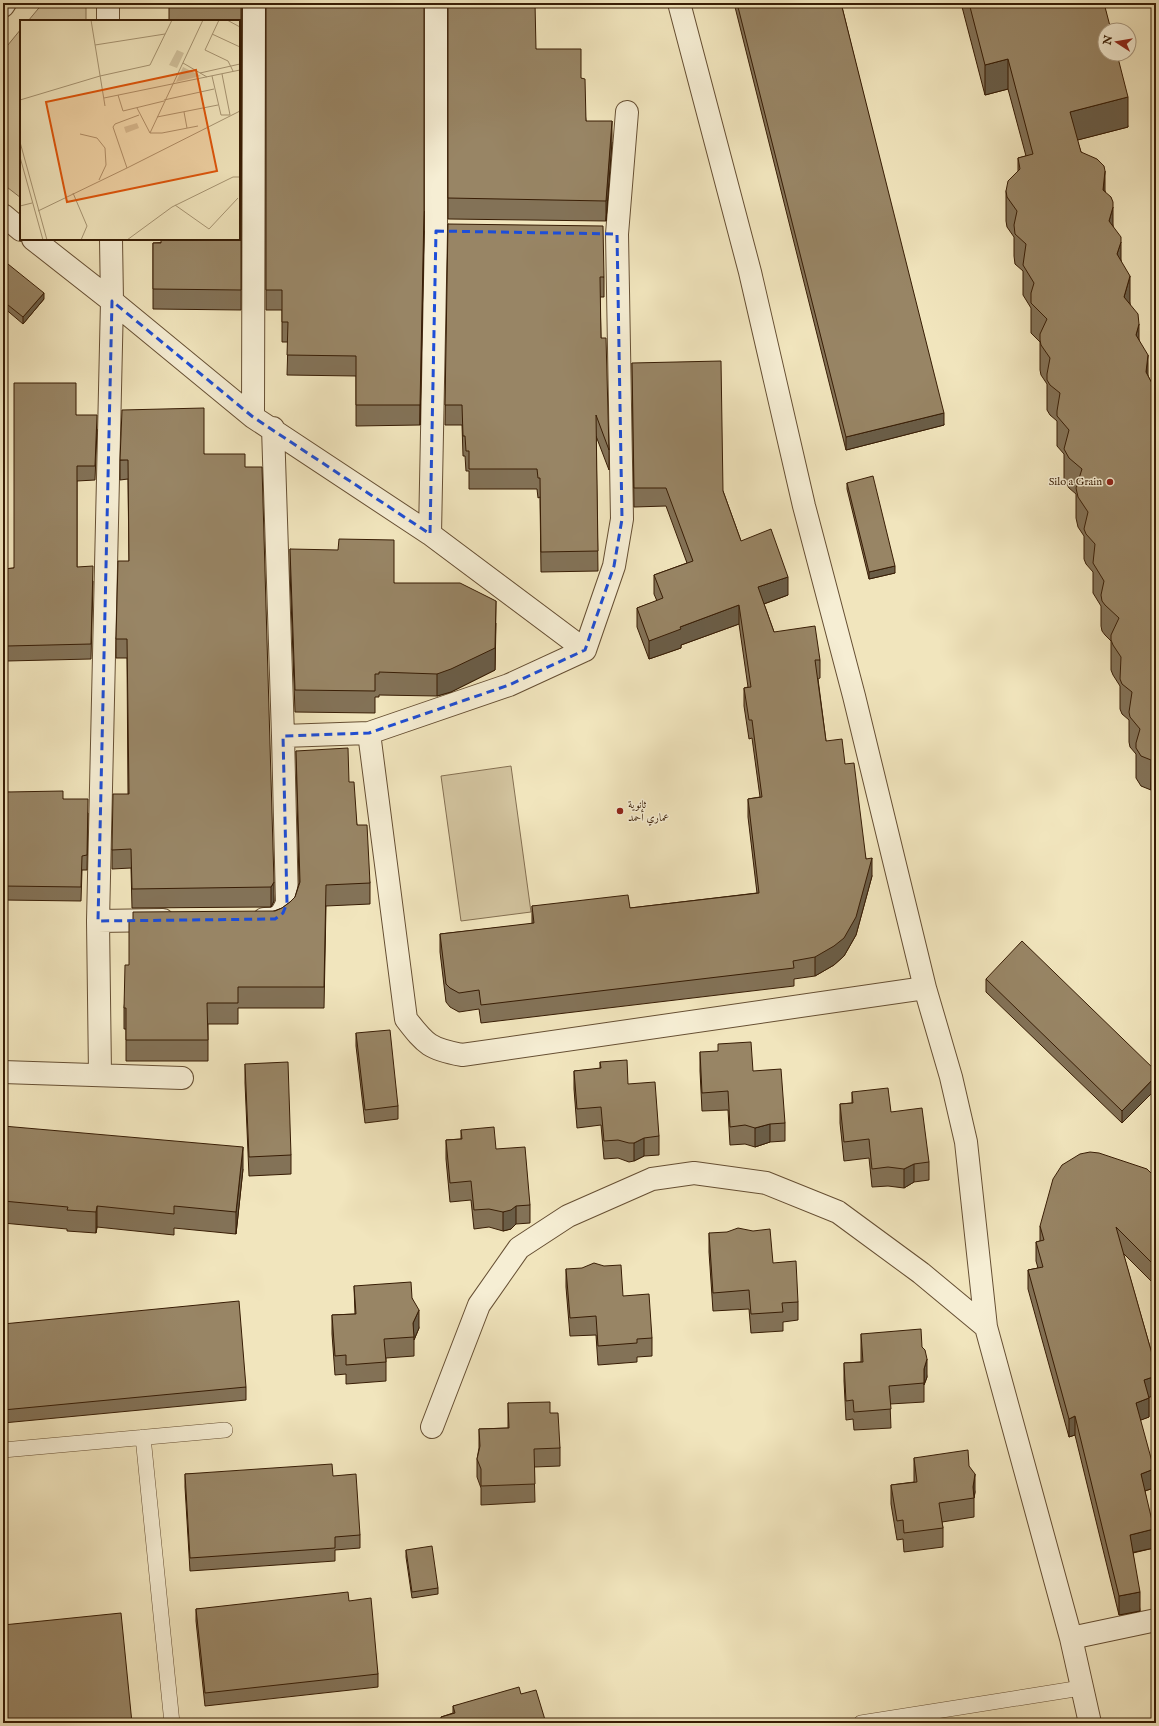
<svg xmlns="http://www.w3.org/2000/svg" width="1159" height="1726" font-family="'IM FELL English',Amiri,serif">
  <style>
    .green { fill: #d2c39e; stroke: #857052 }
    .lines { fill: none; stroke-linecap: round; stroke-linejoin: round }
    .lane-casing { stroke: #664f33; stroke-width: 16 }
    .street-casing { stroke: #664f33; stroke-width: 24 }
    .lane { stroke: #f6eed4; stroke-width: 15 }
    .street { stroke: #f6eed4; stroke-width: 22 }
    .wall { fill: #837257; stroke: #381d05 }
    .shaded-wall { fill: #6a5d47; stroke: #381d05 }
    .building { fill: #988565; stroke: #381d05 }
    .marked { fill: none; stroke: #1d4ed8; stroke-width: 3; stroke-dasharray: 8 5; stroke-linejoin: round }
    .poi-dot { fill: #8f2418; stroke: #f6eed4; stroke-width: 1.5 }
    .labels { text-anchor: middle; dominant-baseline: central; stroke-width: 3; stroke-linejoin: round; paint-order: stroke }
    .poi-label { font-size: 11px; fill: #381d05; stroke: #f6eed4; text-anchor: end }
    .inset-road { fill: none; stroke: #a79573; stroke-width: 1 }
    .view { fill: #df560c; fill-opacity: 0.15; stroke: #df560c; stroke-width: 2 }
    .inset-edge { fill: none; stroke: #381d05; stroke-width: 2 }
  </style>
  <rect width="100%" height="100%" fill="#f1e5bd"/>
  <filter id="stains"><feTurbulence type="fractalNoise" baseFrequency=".005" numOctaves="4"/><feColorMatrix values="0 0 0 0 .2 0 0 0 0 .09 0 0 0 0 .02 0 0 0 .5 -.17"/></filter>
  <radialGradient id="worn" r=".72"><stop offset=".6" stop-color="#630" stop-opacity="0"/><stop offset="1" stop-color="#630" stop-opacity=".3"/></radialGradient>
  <!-- green -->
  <path class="green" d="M43,3H86V21H28Z
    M21,29V198L3,184V51Z
    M511,766L531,912L461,921L441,776Z"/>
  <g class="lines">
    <!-- lane casing -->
    <g class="lane-casing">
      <path id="lane" d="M143,1437L172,1723
        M3,1450L225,1430
        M861,1723L1081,1688"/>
    </g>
    <!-- street casing -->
    <g class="street-casing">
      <path id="street" d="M108,3V21
        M679,3L750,272L804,506L854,696L925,988
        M3,6L5,3
        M3,215L21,230
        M33,239L112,301L253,417L430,534L585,650
        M253,417L254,3
        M430,534L436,231V3
        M369,733L406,1019C426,1045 430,1049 462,1055L925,988L951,1077L966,1142L986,1327L1071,1638L1090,1723
        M283,736L369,733L509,685L585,650L614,566L622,519L617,234L627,112
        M264,919C279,919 281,916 287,903L283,736L273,428
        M98,921L163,920
        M3,1072L182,1078
        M100,1074L98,921L112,301L111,239
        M432,1427L479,1305L519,1248L568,1216L652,1179L694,1173L766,1183L838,1212L921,1273L986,1327
        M1071,1638L1156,1620"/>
    </g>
    <!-- lane -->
    <use href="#lane" class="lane"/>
    <!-- street -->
    <use href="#street" class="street"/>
  </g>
  <!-- wall -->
  <path class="wall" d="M242,3L241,310L153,309V243L239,239Z
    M266,3L424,231L420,425L356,426V376L287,375L288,342H282V310H266Z
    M448,3L536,49L581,78L586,121L612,142L606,221L448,219Z
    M734,3H841L944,425L846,450Z
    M961,3H1104L1128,127L1077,140L1081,152L1105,191L1121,261L1130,304L1148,376L1156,391L1151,790L1141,786L1136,778V754L1130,747L1129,742V720L1122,714L1120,709V686L1113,675L1111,670V641L1105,635L1102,631L1101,626V606L1093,593V572L1086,564L1084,559V536L1078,527L1076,518V494L1069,488L1064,479V454L1057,446V421L1050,415L1047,410V384L1041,375L1040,370V342L1031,333V308L1023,295V271L1015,264L1014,256V237L1007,227L1006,221V191L1018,171V158L1026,156L1008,89L985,95Z
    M448,224L604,277V297H600L601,338L609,450V470L596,436L598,571L541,572L540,497L538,498L537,489H469V471H466L465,456H463L462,425H445Z
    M3,260L44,299L23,324L3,307Z
    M632,363L723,491L741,541L788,595L764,604L774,632L820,660V678L818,679L826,741L845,764L866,859L872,876L856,935L844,956L834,965L815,976L794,979V986L481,1023L479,1009L459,1012L450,1007L446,1002L440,952V934L532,924V906L630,908L757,893L748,817V799L760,797L752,738L749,739L744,706V688L748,687L739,624L681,645V648L649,659L637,627V608L657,601L654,594V575L687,563L666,506L634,507Z
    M76,415L97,429L95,480L77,481V567L93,581L91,659L7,661V792L63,799L88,813L87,870H82L81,901L3,900V569L14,568Z
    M204,454L245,467L274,901L271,907L132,908L131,868L112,869V850L128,794L127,658H116V639L129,561L128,479L120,480V460Z
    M847,483L895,573L869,579L847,489Z
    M290,549L394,583L496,623L495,670L451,692L437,696L379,695V697H375V713L295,712L290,571Z
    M296,751L349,782L357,825L370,883V904L326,906L324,1008H238V1024H208V1061H126V1029H124V1008L129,965L282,908L290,902L295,897L299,883Z
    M986,979L1156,1071V1089L1122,1123L986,992Z
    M356,1033L398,1106V1119L365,1123L356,1046Z
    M700,1052L753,1071L785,1123V1141L770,1142L755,1147L745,1144L730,1145L728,1110L702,1111L700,1071Z
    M600,1062L628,1084L659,1136V1155L644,1156L634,1161L629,1162L618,1158L604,1159L601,1125L577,1128L574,1089V1071L600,1069Z
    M245,1064L291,1155V1174L249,1176L245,1083Z
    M852,1092L891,1112L929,1162V1180L914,1182L904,1188L888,1186L872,1187L869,1158L844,1161L840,1123V1104L852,1103Z
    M3,1126L243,1169L236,1234L174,1228V1235L97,1227L96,1233L67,1231V1229L3,1223Z
    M461,1130L496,1149L530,1205V1223L516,1224L511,1229L503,1231L489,1227L474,1229L471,1200L450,1202L446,1159V1140L461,1139Z
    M1156,1178V1286L1123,1253L1156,1368V1395L1149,1397V1417L1140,1420L1154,1488L1145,1491L1154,1548L1133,1553L1140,1611L1119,1615L1075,1435L1069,1437L1028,1289V1270L1038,1268L1036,1261V1242L1040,1241V1226Z
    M709,1233L773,1263L798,1302V1320L783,1322V1331L751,1333L749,1309L713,1311L709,1252Z
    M566,1269L623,1296L652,1338V1356L637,1357V1362L598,1365L596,1335L570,1336L566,1287Z
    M354,1286L412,1298L419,1328L414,1340V1356L386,1358V1381L346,1384V1374L335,1375L332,1334V1315L355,1314Z
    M3,1324L246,1387V1400L3,1423Z
    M861,1334L922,1347L927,1377L924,1385V1402L890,1404L891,1428L854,1430L853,1419L846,1420L844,1381V1363L861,1362Z
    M508,1403L550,1413L560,1448V1466L534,1467L535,1502L481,1505V1488L477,1477V1459L479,1448V1429L508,1428Z
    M914,1458L969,1466L975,1492L974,1498V1517L942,1522L943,1528V1547L904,1552L903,1539L897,1540L891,1504V1485L914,1482Z
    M185,1474L333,1476L360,1535V1548L335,1550V1561L190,1571L185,1487Z
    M406,1550L438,1588V1594L412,1598L406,1557Z
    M349,1601L378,1674V1687L205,1706L196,1621V1609Z
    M521,1694L546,1723H441V1717L453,1713V1706Z"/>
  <!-- shaded-wall -->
  <path class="shaded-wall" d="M1008,59V89L985,95V65Z
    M1128,97V127L1070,142V112Z
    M612,121V142L606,221V201Z
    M1105,171V201L1103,190Z
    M1113,207V238L1109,221Z
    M424,211V231L420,425V405Z
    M1121,242V272L1117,254Z
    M1130,276V307L1124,297Z
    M44,293V299L23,324V317Z
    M1139,324V355L1136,335Z
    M1148,355V385L1146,372Z
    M1156,395V425L1154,410Z
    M944,413V425L846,450V437Z
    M895,566V573L869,579V572Z
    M788,577V595L758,606V587Z
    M496,601L495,670L451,692L437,696V674Z
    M739,605V624L681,645V648L649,659V641L680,627Z
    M1156,758V789L1151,790V760Z
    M872,858V876L856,935L844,956L834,965L815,976V957Z
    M274,882V901L271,907V887Z
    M1156,1076V1089L1122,1123V1111Z
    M770,1124V1142L755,1147V1128Z
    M644,1138V1156L634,1161V1143Z
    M243,1147V1169L236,1234V1212Z
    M914,1164V1182L904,1188V1169Z
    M97,1206V1227L96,1233V1212Z
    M516,1206V1224L511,1229L503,1231V1212Z
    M419,1310V1328L414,1340L413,1323Z
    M927,1359V1377L924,1385V1369Z
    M1156,1376V1395L1144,1399V1380Z
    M1149,1398V1417L1136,1422V1403Z
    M1075,1416V1435L1069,1437V1419Z
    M1154,1469V1488L1141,1492V1474Z
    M975,1474V1492L974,1498L973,1487Z
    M1154,1529V1548L1130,1553V1535Z
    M1140,1592V1611L1119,1615V1596Z"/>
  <!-- building -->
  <path class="building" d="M169,3H241V290L153,289V243H161V239H239V21H169Z
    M266,3H424V211L420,405H356V356L287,355L288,322H282V290H266Z
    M448,3H535L536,49H581V78L585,79L586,121H612L606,201L448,198Z
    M737,3H841L944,413L846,437Z
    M969,3H1104L1111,30H1105V54H1117L1128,97L1070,112L1081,152L1097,159L1104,166L1105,171L1103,190L1111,197L1113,202V207L1109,221L1121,237V242L1117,254L1130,276L1124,297L1138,314L1139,324L1136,335L1148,355L1146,372L1156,391L1154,410L1156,412V758L1151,760L1141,756L1136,748V743L1140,729L1130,717L1129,712L1132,692L1122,684L1120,679L1121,657L1113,645L1111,640V635L1119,618L1105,605L1102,601L1101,595L1104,581L1093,563L1095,544L1086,534L1084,529L1088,512L1078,497L1076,488L1082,469L1069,458L1064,449L1069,430L1057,416V411L1060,393L1050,385L1047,380V374L1050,358L1041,345L1040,340V334L1047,319L1031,303V293L1034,283L1023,265L1026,244L1015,234L1014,225L1017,211L1007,197L1006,191L1008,181L1020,169L1018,158L1033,154L1008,59L985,65Z
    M448,224L603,226L604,277H600L601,338H606L609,450L596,415L598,551L541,552L540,478H538L537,469H469V451H466L465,436H463L462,405H445Z
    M3,260L44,293L23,317L3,301Z
    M721,361L723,491L741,541L771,529L788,577L758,587L774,632L815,626L820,660H815L826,741L842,739L845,764L854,763L866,859L872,858L856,917L844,938L834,946L815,957L793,961L794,968L481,1005L479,990L459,993L450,988L446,984L440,934L534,923L532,906L628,895L630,908L759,893L748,799L762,797L752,720H749L744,688L751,687L739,605L680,627L681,629L649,641L637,608L663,598L654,575L693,561L666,488H634L632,363Z
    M14,383H76V415H97L95,466H77V567L93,566L91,644L7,646V792L63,791V799H88L87,855L82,856L81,887L3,886V569L14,568Z
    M204,408V454H245V467H262L274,882L271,887L132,889L131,849L112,850L113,794H129L127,639H116L118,561H129L128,460H120L122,410Z
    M873,476L895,566L869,572L847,483Z
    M339,539L394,540V583H460L496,601L495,648L451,669L437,674L379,672V674H375V691L295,690L290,549L338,550Z
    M348,748L349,782H354L357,825H367L370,883L326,885L324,987H238V1003H207L208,1040H126V1008H124L125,965H129V921H133V912L275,911L282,908L290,902L295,897L300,882L296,751Z
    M1022,941L1156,1071V1076L1122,1111L986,979Z
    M390,1030L398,1106L365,1110L356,1033Z
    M751,1042L753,1071L781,1069L785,1123L770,1124L755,1128L745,1125L730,1127L728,1091L702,1093L700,1052L718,1051V1044Z
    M627,1060L628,1084L655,1082L659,1136L644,1138L634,1143H629L618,1140L604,1141L601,1107L577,1109L574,1071L601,1068L600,1062Z
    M288,1062L291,1155L249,1157L245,1064Z
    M888,1088L891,1112L922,1108L929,1162L914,1164L904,1169L888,1167L872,1169L869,1139L844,1142L840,1104L853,1103L852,1092Z
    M3,1126L243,1147L236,1212L174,1206V1214L97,1206L96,1212L67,1210L68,1207L3,1201Z
    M494,1127L496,1149L525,1147L530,1205L516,1206L511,1210L503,1212L489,1209L474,1210L471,1181L450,1183L446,1140L462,1139L461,1130Z
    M1090,1152L1099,1153L1147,1169L1156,1178V1267L1116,1227L1156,1368V1376L1144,1380L1149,1398L1136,1403L1154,1469L1141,1474L1154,1529L1130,1535L1140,1592L1119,1596L1075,1416L1069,1419L1028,1270L1043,1267L1036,1242L1044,1240L1040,1226L1053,1179L1062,1165L1080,1154Z
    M738,1228L753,1231L770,1229L773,1263L796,1261L798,1302L782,1303L783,1312L751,1314L749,1290L713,1293L709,1233L727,1232Z
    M594,1263L604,1266L621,1265L623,1296L649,1294L652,1338L637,1339V1343L598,1346L596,1316L570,1318L566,1269L582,1268Z
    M411,1282L412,1298L419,1310L413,1323L414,1337L384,1339L386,1362L346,1365V1355L335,1356L332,1315L356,1314L354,1286Z
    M239,1301L246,1387L3,1410V1324Z
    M921,1329L922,1347L925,1350L927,1359L924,1369V1383L889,1386L891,1409L854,1412L853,1400L846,1401L844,1363L863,1362L861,1334Z
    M550,1402V1413H558L560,1448L534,1449L535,1484L481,1486V1469L477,1459L480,1446L479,1429L509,1428L508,1403Z
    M968,1450L969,1466L975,1474L973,1487L974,1498L939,1503L943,1528L904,1533L903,1520L897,1521L891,1485L917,1482L914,1458Z
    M332,1464L333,1476L356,1474L360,1535L335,1537V1548L190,1558L185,1474Z
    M432,1546L438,1588L412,1592L406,1550Z
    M348,1592L349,1601L371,1598L378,1674L205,1693L196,1609Z
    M121,1613L132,1723H3V1625Z
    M519,1687L521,1694L536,1690L546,1723H443L441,1717L455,1713L453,1706Z"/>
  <!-- marked area -->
  <path class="marked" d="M436,231L617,234L622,519L614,566L585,650L509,685L369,733L283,736L287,903L283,913L275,919L98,921L112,301L253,417L430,534Z"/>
  <!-- markers -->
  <g class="poi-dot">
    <circle cx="1110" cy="482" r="4"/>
    <circle cx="620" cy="811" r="4"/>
  </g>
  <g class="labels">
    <!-- poi labels -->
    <g class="poi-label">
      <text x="1102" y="482">Silo a Grain</text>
      <text x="628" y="805" text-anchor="start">ثانوية<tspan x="628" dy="13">عماري أحمد</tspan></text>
    </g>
  </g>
  <!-- overview -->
  <g transform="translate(20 20)">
    <rect width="220" height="220" fill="#f1e5bd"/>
    <path d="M157,30L164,33L157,48L149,45ZM163,47L181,56L156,62ZM117,103L119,108L106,113L104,107Z" fill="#d2c39e"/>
    <path class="inset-road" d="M71,0L85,86M199,0L185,30L208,41L213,51M207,0L220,7M192,14L220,27M75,25L145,14M163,43L187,57M180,53L220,44M192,56L201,95H210L202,54M98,75L103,91L144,81M84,78L220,50M0,80L80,56L130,45L152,0M144,80L194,69M117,88L130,113H142L178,106M164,92L167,108M137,97L198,85M130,113L183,0M60,114L77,118L85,128L86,145L79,160M0,122L27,220M0,137L23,220M107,148L220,91M53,173L67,206L61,220M155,185L189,209L218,178M0,186L12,183M18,191L107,148L93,107L95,104L119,95M107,220L152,187L213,157H220"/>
    <path class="view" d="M176,50L197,151L47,182L26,82Z"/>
    <rect width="220" height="220" class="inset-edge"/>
  </g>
  <!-- margin -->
  <rect width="1159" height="1726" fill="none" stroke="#f1e5bd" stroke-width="16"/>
  <rect x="4" y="4" width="1151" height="1718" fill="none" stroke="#381d05" stroke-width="2"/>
  <rect x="8" y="8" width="1143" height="1710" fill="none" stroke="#381d05"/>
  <!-- north arrow -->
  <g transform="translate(1117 42) rotate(282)"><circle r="19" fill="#f6eed4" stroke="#aa9a81"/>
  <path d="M0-3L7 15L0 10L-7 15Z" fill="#8f2418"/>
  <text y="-6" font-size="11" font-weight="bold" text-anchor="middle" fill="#381d05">N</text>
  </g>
  <rect width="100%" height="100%" filter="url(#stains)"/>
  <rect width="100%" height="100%" fill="url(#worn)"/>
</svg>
